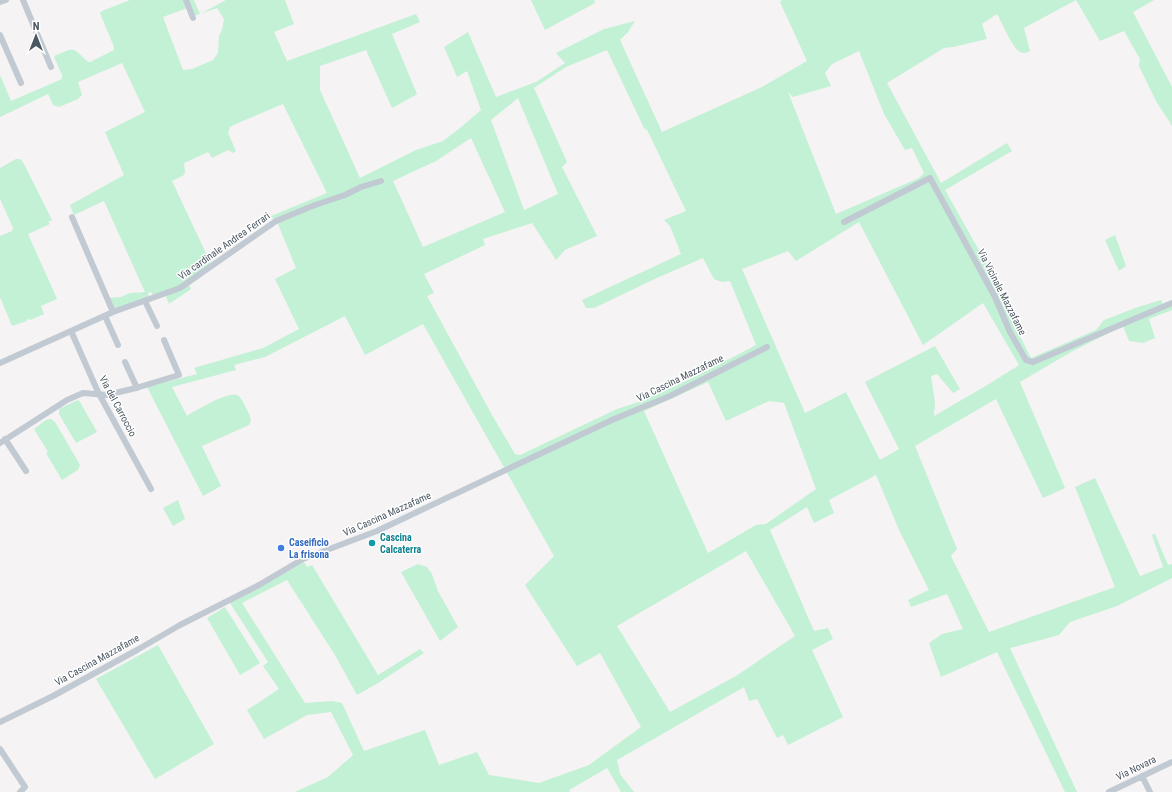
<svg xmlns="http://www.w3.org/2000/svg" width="1172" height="792" font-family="'Roboto Condensed',sans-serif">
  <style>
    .green { fill: #c3f1d5; fill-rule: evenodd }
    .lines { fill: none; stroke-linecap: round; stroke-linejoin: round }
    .minor { stroke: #c1cad2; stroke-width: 6 }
    .culture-dot { fill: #0f9aa8; stroke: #fff; stroke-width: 1.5 }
    .shop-dot { fill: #3f7fe0; stroke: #fff; stroke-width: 1.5 }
    .labels { text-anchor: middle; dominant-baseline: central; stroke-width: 3; stroke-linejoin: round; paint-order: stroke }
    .street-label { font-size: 10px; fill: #4a5661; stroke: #fff }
    .culture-label { font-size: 10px; font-weight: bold; fill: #0d838f; stroke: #fff; text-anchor: start }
    .shop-label { font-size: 10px; font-weight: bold; fill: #366cbe; stroke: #fff; text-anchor: start }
  </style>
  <rect width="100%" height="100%" fill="#f5f3f3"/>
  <!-- green -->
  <path class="green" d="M130,0H194L200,14L226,0H285L294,24L274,32L287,61L416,14L420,22L392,34L417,94L396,106L392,108L366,50L320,66V90L360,178L416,150L443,141L460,128L481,110L467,71L457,77L444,47L468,32L496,97L536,82L565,63L556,53L604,29L635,21L628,32L620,40L662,132L762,87L807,61L780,2L782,0H1154L1133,12L1172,87V126L1156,101L1139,66L1140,59L1124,31L1100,41L1076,0L1024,28L1030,51C1028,52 1026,53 1024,53C1014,54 1002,22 997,14L982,24L987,39L953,47L944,48L887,83L941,183L1007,143L1012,151L945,190L1002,291L1001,299L1031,358L1096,330L1104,320L1138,307L1161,300L1165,308L1172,305V310L1149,319L1155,338L1143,343L1129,341L1123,326L1071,352L1020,382L1065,488L1043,498L996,399L915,446L957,549L951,556L989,632L1115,587L1075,487L1095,478L1140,576L1163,567L1152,535L1155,534L1168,565L1172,564V578L1117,606L1070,622L1059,635L1010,648L1077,792H1065L997,652L941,677L929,643L942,634L963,629L947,594L911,607L908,600L929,590L900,532L876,475L829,500L834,513L814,523L807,507L770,530L814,631L828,628L833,639L812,650L843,717L788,745L783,735L777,738L757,699L749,701L744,687L617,760L620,774L634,792H621L607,768L569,790L570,792H295L328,777L353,755L331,712L307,715L264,739L247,710L279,689L263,666L268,662L230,603L304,562L307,567L312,565L378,675L420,649L424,653L378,683L357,695L335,655L287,580L242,603L305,703L332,701L342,703L364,751L425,730L439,765L477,752L489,775L539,783L589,765L641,727L600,653L577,666L525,585L554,556L423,324L365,355L345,316L265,357L234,365L236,370L172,387L187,416C194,411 229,391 237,395C241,397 244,404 246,408C249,414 253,419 249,425L202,446L221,486L203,496L147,387L197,374L194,368L263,348L299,329L275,279L296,268L278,224L271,216L327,193L283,104L236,124L230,127L228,133L236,151L233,153L228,150L212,158L208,152L184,163L185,172L184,175L172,181L211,264L187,282L191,289L169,304L164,292L153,296L151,292L148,293L149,298L115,309L108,298L121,297L130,293L145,292L104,201L74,215L70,205L124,175L105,132L145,112L122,63L78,82L82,95L78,99L59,107L53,105L48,94L0,117V75L11,101L62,79V75L54,57L56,55C76,47 72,47 88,62H90L114,50V47L100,13L102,11ZM190,7L194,16L217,8L224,19L222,30L219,36L218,53L213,60L192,69L183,70L163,17ZM607,50L644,128L647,130L652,140L686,211L664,220L670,226L681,254L582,300L586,308H594L659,277L703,258L714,279L722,282L730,281L756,345L699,375L639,402L617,409L520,455L515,454L492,415L427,296L434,293L424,274L485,245L483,239L532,223L556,260L565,250L597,236L562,167L567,162L534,88L566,67ZM859,51L884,114L905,150L912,148L924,173L919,178L836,214L788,92L793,97L831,86L825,73L832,64ZM518,98L558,194L524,210L491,120ZM471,138L505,212L423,247L393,181L436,161ZM859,222L923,345L983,303L1019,365L989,384L934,416L935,403L931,376L937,374L953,393L960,389L935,346L865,382L899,449L880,460L846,392L805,413L742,269L788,251L796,261ZM708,382L726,421L769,401L784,403L816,489L766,524L756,525L708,553L644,411ZM746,551L795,636L736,676L670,712L617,626Z
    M531,0H594L595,3L545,30Z
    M16,159H20L23,162L52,220L48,222L50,224L28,234L57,299L41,306L44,314L30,320L29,319L26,320L27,321L12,326L0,297V236L12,231L13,228L0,199V168Z
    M1115,235L1126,266L1119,271L1105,240Z
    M78,400L80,402L97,432L76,443L59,414V409Z
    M51,419L55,422L80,465L78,470L62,480L46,453L48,452L34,429L46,420Z
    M178,500L185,519L173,526L163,508Z
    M418,564L427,567L432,574L438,591L458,627L440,641L401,572Z
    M225,607L260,663L240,675L207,618Z
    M158,645L214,744L155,779L96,679Z"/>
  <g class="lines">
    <!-- minor -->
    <path class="minor" d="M23,0L51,67
      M186,0L193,18
      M0,2L6,0
      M0,35L21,83
      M72,217L113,312
      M844,222L930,178L995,297L1010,332L1026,360L1033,362L1172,303
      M145,301L157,326
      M105,316L118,345
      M71,331L98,392L151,489
      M125,362L137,388
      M0,363L113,312L180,288L276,221L315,205L345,195L361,187L381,181
      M5,439L26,471
      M0,443L67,400L83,393L107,395L136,388L179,375L164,340
      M0,722L53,696L137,650L180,625L259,585L303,559L377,531L512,467L612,420L670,396L767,347
      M0,749L25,787L20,792
      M1142,776L1150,792
      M1109,792L1172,762"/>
  </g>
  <!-- markers -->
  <circle class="culture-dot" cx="372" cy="543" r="4"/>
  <circle class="shop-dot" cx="281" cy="548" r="4"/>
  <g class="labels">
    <!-- street labels -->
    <g class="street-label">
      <text transform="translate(224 246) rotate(-35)">Via cardinale Andrea Ferrari</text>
      <text transform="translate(1002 292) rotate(63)">Via Vicinale Mazzafame</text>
      <text transform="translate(680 378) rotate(-26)">Via Cascina Mazzafame</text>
      <text transform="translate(118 406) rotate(62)">Via del Carroccio</text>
      <text transform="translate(387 514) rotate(-24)">Via Cascina Mazzafame</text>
      <text transform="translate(97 660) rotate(-29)">Via Cascina Mazzafame</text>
      <text transform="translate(1136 768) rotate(-26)">Via Novara</text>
    </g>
    <!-- culture labels -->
    <g class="culture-label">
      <text x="380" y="537">Cascina<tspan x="380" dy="12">Calcaterra</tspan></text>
    </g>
    <!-- shop labels -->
    <g class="shop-label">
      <text x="289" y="542">Caseificio<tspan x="289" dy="12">La frisona</tspan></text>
    </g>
  </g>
  <!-- north arrow -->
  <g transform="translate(36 36)" stroke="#ffffff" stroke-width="3" paint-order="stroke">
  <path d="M0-3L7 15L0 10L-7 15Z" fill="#4a5661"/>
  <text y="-6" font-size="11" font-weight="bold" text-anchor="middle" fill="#4a5661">N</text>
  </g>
</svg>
